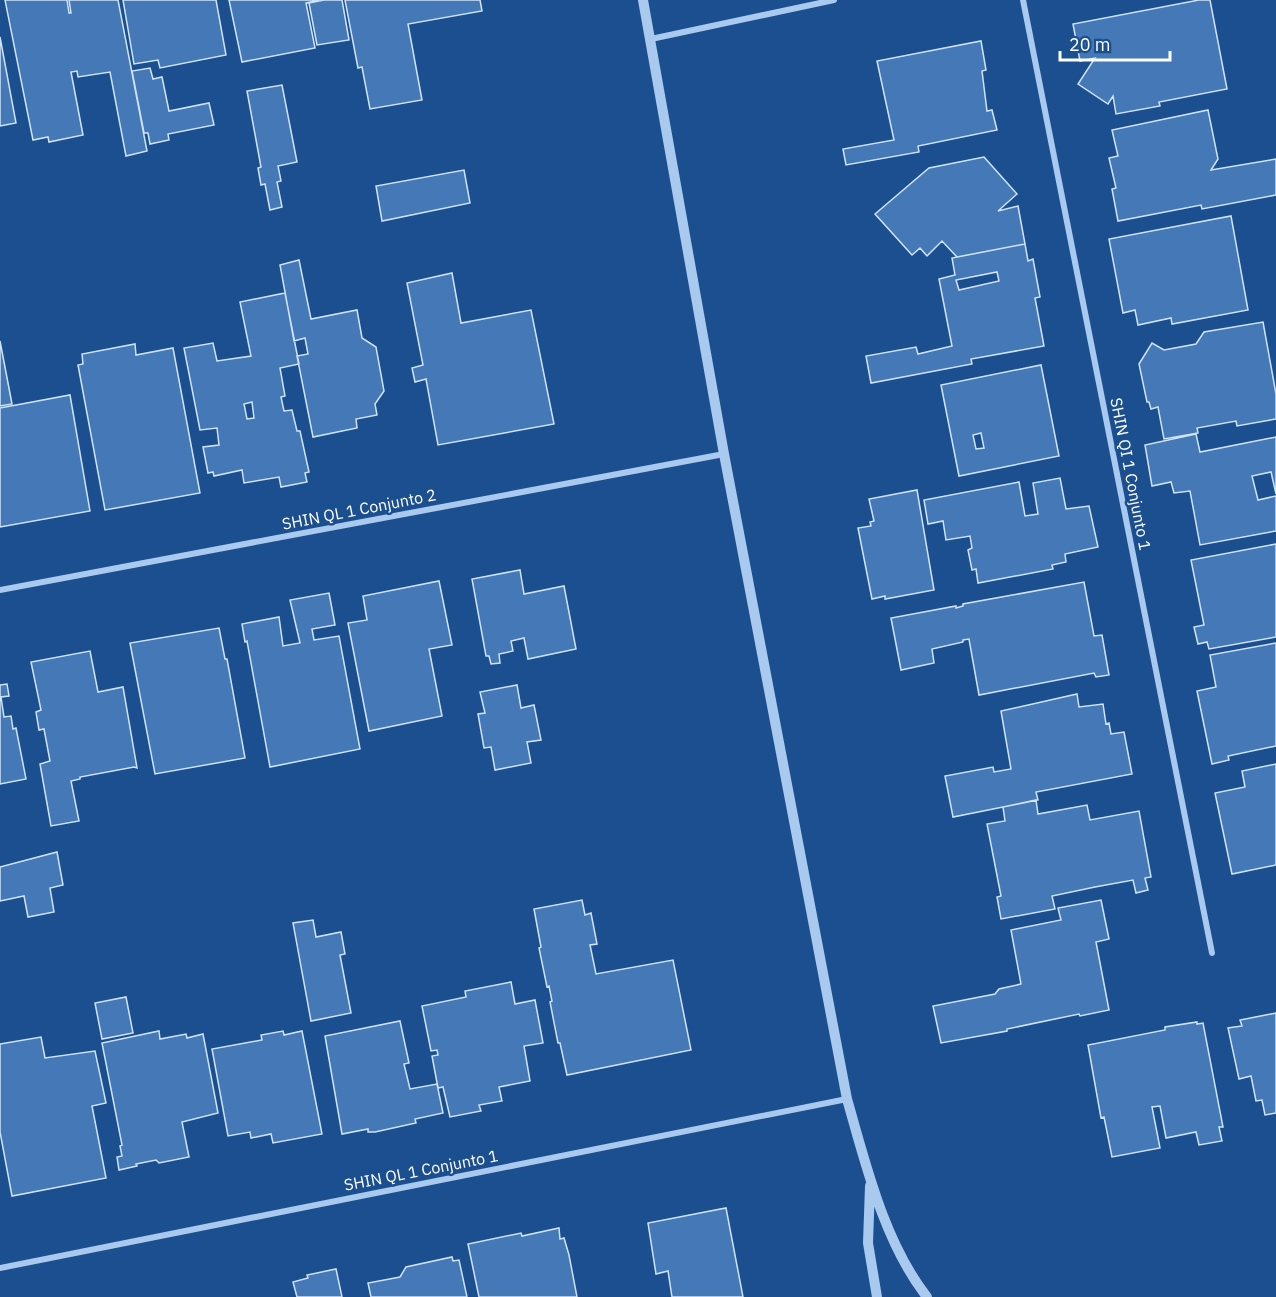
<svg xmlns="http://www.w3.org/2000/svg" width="1276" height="1297" font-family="'IBM Plex Sans',sans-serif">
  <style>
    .building { fill: #4478b7; stroke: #cfe3fa; stroke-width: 1.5; fill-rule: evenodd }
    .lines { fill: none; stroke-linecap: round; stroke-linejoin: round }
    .minor { stroke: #a9c9ee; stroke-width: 6 }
    .tertiary { stroke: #a9c9ee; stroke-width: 10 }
    .labels { text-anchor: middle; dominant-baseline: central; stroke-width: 5; stroke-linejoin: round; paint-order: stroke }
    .street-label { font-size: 16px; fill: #fff; stroke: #1b4f8f }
  </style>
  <rect width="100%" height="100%" fill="#1b4f8f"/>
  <!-- building -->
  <path class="building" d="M5,0H67L69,13H71L69,0H118L147,151L126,156L110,72L78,77L77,71L71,72L83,135L49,142L48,137L33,140Z
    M123,0H216L226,55L160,68L158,60L134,64Z
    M229,0H319L306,3L315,48L242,62Z
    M324,0H342L349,40L317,45L309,3Z
    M345,0H480L482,11L408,24L422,100L370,109L362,67L358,68Z
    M1199,0H1210L1227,89L1159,102L1160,106L1116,114L1113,96L1108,104L1078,84L1095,58L1080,61L1073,24Z
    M0,37L16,123L0,126Z
    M981,41L986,70L982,71L987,111L992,110L997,130L918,146L919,152L846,165L843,149L894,140L877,61Z
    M150,68L153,79L162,77L169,111L209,103L214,125L168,134L169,140L150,144L148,133H144L132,71Z
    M282,85L297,162L278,166L281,181L277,182L282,207L270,210L265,184L261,185L258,168L261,167L247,91Z
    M1208,110L1218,159L1211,170L1276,159V195L1202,209L1201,205L1118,221L1112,189L1116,188L1109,158L1118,156L1112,130Z
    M984,157L1017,194L998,211L1018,206L1025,244L957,257L942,241L927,256L920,248L912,255L875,214L929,168Z
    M464,170L470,203L382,221L376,186Z
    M1231,216L1248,310L1172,324L1171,318L1138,325L1135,310L1123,313L1109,239Z
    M1025,244L1028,261L1033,259L1040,297L1035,298L1044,346L971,359L972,364L871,383L866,356L916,347L918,354L952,346L939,279L955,275L952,258ZM997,272L999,281L959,290L956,280Z
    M299,260L311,319L357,310L362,338L376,347L384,391L375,404L377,415L356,419L357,428L313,437L297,356L308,354L305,338L294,341L280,265Z
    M452,273L461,323L531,310L554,424L438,445L426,379L415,382L412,368L423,365L407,283Z
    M285,293L299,364L280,368L285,396L281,397L284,411L292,410L297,431H300L309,472L305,473L307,482L281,487L279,477L244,483L242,470L214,476L213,472L208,473L203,447L219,445L217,428L200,430L184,348L213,343L217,361L251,356L240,302ZM252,402L254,418L247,419L244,404Z
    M1263,322L1276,394V419L1237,426L1236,421L1197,428L1198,433L1164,439L1158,407L1151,409L1149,402H1147L1139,364L1152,343L1164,350L1196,344L1204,332Z
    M0,341L12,404L0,406Z
    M135,344L136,355L173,348L200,493L105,510L78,365L83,364L82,354Z
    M1041,365L1059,456L959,476L941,385ZM981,433L984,448L976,449L973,435Z
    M70,395L90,511L0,527V408Z
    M1196,434L1200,452L1276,437V494L1271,472L1252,476L1258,500L1276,496V531L1200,545L1190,491L1174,493L1171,482L1152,486L1145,445Z
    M1060,478L1066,509L1089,506L1098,547L1065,554L1066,562L1052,565L1053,569L978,583L976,569L972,570L968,550L972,548L970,536L946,540L943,521L928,524L924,500L1019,482L1025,516L1038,514L1033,483Z
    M917,490L934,590L885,599V596L872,599L858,528L871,526L870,522L874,521L869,499Z
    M1276,544V637L1209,649L1207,642L1198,644L1194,627L1204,625L1191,560Z
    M520,570L524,594L564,586L576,649L528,659L524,638L511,641L513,651L499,654L500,663L491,664L489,656H486L472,579Z
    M439,581L452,645L429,649L442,716L369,731L348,623L367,620L363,596Z
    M1084,582L1094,636L1102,635L1109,675L1096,677L1094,673L979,695L969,639L963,640V642L932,649L934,663L901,670L891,618L956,606V608L963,606V604Z
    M329,593L335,625L312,629L314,640L339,636L360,749L270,767L247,641L245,642L242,624L279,617L283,646L300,643L290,600Z
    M219,628L225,659H227L245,758L155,774L130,643Z
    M1276,643V746L1228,756L1229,760L1212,764L1197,691L1216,687L1210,655Z
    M90,651L98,692L123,687L137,768L134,767L80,777V779L71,781L79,821L51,826L40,764L50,761L44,729L39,730L36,712L41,710L31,662Z
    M7,684L9,696L1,697L4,717L11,716L13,729L16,728L26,779L0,784V685Z
    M517,685L521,708L534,705L541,740L527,742L531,763L495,770L491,747L484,748L478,714L485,713L480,692Z
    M1077,694L1079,707L1103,704L1106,724L1109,723L1111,734L1124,732L1132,774L1036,792L1038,800L953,817L945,776L993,767L994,772L1011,769L1001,711Z
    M1276,764V865L1232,874L1215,793L1245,787L1242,771Z
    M1036,800L1038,814L1087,805L1090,820L1139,811L1151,877L1145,878L1148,890L1136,893L1133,880L1095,887L1052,896L1055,909L1001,919L997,897L1001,896L987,824L1005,821L1003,807Z
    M57,852L63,885L50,888L54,912L28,917L24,896L0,901V867Z
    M582,900L585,915L591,913L597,944L590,945L596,974L673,960L691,1050L567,1075L560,1043H558L550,1002L552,1001L549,986L547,987L539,948L541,947L534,909Z
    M1101,900L1109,939L1096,942L1109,1010L1080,1016L1079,1014L1007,1029V1031L941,1043L933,1006L995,994L999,989L1021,984L1011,930L1061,920L1058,908Z
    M313,920L316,937L341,932L345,954L340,955L351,1013L311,1021L293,923Z
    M511,982L515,1004L535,1000L543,1043L524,1046L530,1081L499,1087L502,1101L479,1105L481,1111L450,1117L443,1087L438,1088L432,1056L438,1055L437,1050L431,1051L422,1006L466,997L465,991Z
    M126,997L133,1033L102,1039L95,1003Z
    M1276,1013V1113L1265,1115L1262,1100L1256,1101L1251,1076L1239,1079L1228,1028L1242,1026L1240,1020Z
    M400,1021L409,1063L404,1064L410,1089L437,1084L443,1113L415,1119L416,1123L375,1132H368V1129L342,1134L325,1036Z
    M1197,1022V1024L1203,1023L1223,1127H1219L1222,1141L1199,1145L1196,1132L1166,1138L1160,1106L1152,1107L1160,1148L1112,1157L1104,1117L1101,1118L1088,1045L1165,1030V1027Z
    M159,1031L160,1039L186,1034L187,1038L203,1034L218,1113L182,1122L189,1157L159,1163L156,1160L136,1164L137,1166L119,1170L117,1157L122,1156L120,1146L122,1145L102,1043Z
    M283,1031L284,1035L302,1031L322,1134L273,1143L271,1134L251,1138L250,1132L228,1136L212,1049L262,1040L261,1035Z
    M41,1037L45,1058L95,1051L106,1103L92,1106L106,1178L12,1196L0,1132V1044Z
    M726,1208L743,1297H672L668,1271L656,1274L648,1223Z
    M559,1228L560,1239L564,1238L569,1255L577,1297H479L468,1244L521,1233L522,1236Z
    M452,1257L453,1261L459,1260L467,1297H371L368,1283L400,1277L406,1267Z
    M336,1269L342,1297H297L293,1282L308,1278L307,1275Z"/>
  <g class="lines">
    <!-- minor -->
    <path class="minor" d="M1023,0L1212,953
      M651,39L834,0
      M0,590L724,454
      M0,1268L847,1099"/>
    <!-- tertiary -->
    <path class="tertiary" d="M643,0L724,454L847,1099C866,1165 884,1242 927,1297
      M870,1186L868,1243L877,1297"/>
  </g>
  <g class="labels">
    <!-- street labels -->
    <g class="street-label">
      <text transform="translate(1131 474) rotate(79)">SHIN QI 1 Conjunto 1</text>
      <text transform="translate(359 509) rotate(-11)">SHIN QL 1 Conjunto 2</text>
      <text transform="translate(421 1170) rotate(-11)">SHIN QL 1 Conjunto 1</text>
    </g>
  </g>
  <!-- scale -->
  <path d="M1060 51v9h110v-9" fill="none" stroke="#ffffff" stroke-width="3"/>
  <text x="1069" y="51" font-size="18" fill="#ffffff" stroke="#1b4f8f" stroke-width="4.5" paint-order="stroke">20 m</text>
</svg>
